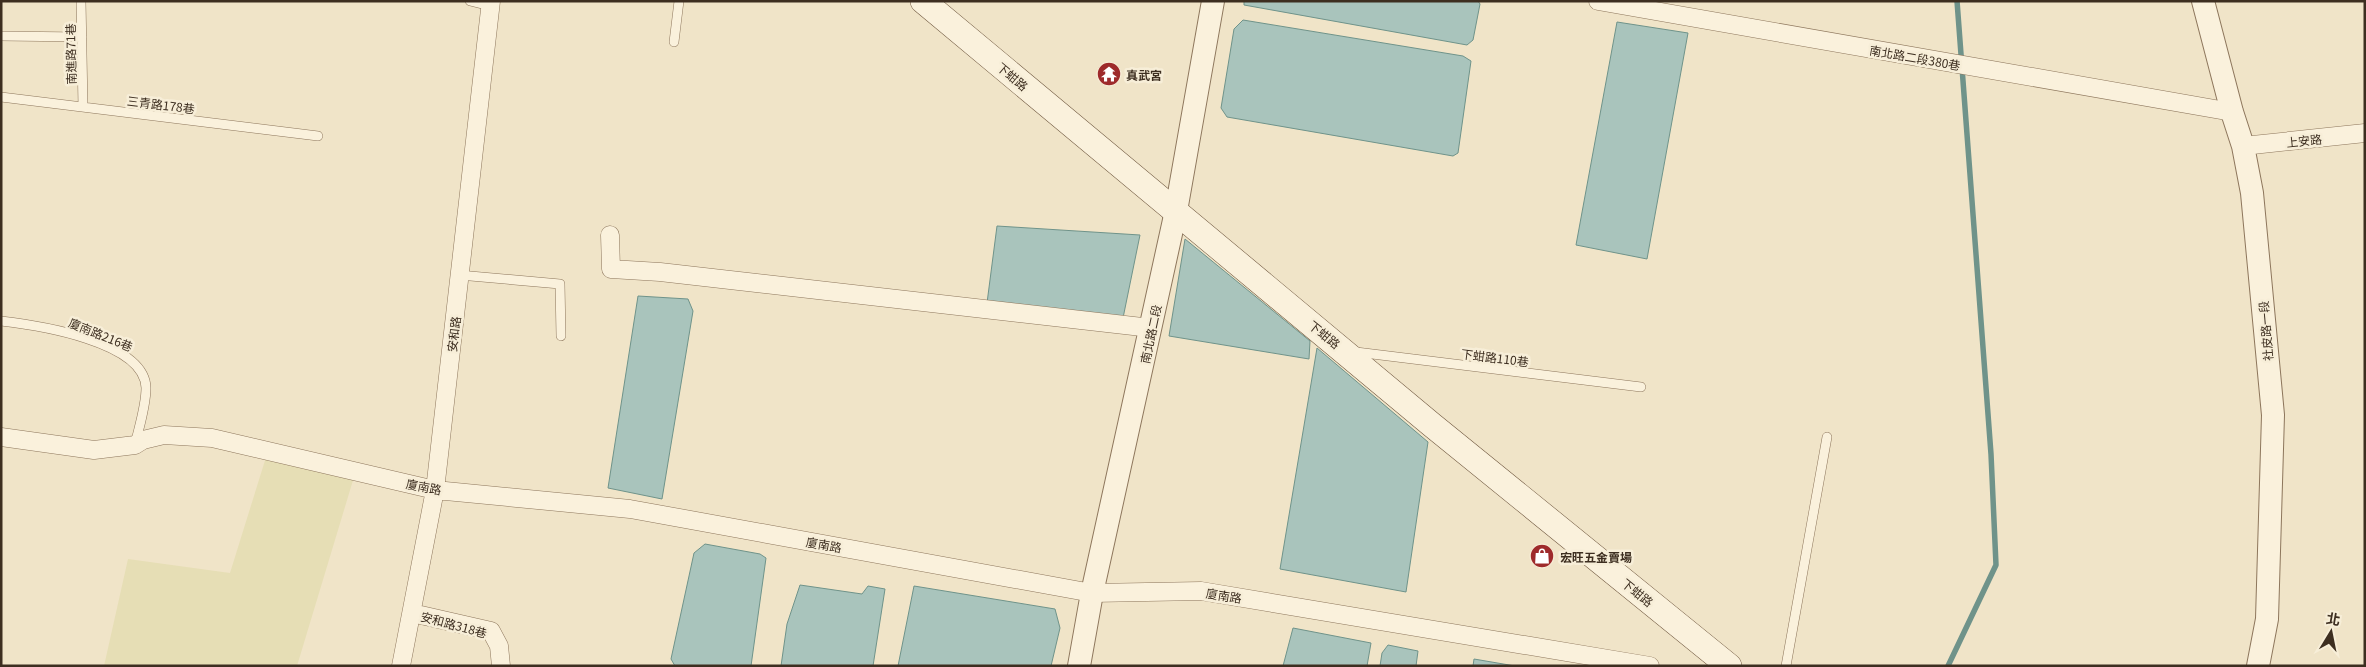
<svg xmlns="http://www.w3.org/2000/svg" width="2366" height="667" font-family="Georgia,'Noto Sans TC',serif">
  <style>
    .farmland { fill: #e6deb5 }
    .water { fill: #a9c4bc; stroke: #6f938a }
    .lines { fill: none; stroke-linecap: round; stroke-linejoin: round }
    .stream { stroke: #6f938a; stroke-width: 5.5 }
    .service-casing { stroke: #8d765c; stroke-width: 10 }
    .minor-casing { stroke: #8d765c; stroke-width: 19 }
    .tertiary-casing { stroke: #8d765c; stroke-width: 24 }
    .secondary-casing { stroke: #6f573f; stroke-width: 26 }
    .service { stroke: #faf1dc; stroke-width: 9 }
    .minor { stroke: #faf1dc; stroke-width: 18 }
    .tertiary { stroke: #faf1dc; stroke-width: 22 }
    .secondary { stroke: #faf1dc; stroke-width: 25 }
    .labels { text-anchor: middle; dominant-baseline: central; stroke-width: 5; stroke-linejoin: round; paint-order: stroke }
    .street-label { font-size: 12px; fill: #3d2e20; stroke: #f7eed8 }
    .poi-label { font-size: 12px; font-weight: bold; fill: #3d2e20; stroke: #f7eed8; text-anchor: start }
  </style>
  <rect width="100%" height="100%" fill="#f0e4c8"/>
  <!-- farmland -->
  <path class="farmland" d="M267,454L354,477L297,666H104L128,559L230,573Z"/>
  <!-- water -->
  <path class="water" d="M1244,1H1478L1480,4L1473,40L1467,45L1244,5Z
    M1243,20L1463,56L1471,61L1458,153L1453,156L1227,117L1221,108L1234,29Z
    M1617,22L1688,33L1647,259L1576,245Z
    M997,226L1140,235L1123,318L987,303Z
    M1185,239L1310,341L1309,359L1169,336Z
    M638,296L688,299L693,311L662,499L608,488Z
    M1317,348L1428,442L1406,592L1280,569Z
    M705,544L760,554L766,558L751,666H675L671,659L694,553Z
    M800,585L862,594L868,586L885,589L873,666H781L787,624Z
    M914,586L1055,609L1060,628L1051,666H898Z
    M1293,628L1371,643L1367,666H1283Z
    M1388,645L1418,651L1416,666H1380L1382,653Z
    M1474,659L1515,666H1473Z"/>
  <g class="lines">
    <!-- stream -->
    <path class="stream" d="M1948,666L1996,565L1991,454L1957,1"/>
    <!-- service casing -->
    <g class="service-casing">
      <path id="service" d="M81,1L83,107
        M470,1L490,6
        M1,36L82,37
        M674,42L679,1
        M1,97L318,136
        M459,275L560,284L561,336
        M1,321C36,325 145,341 146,388C146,406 139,427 135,445
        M1356,352L1641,387
        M1786,666L1827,437"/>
    </g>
    <!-- minor casing -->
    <g class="minor-casing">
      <path id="minor" d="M1598,1L2232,112
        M2243,146L2365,133
        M610,235L611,269L660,272L1151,328
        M1,437L94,450L135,445L143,440L164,435L212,438L435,490L630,509L1092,593L1201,591L1650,666
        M412,613L491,631L499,646L501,666
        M401,666L435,490L491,1"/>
    </g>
    <!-- tertiary casing -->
    <g class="tertiary-casing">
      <path id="tertiary" d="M2203,1L2232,112L2243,146L2252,193L2273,415L2267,619L2258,666
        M1079,666L1092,593L1176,211L1213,1"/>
    </g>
    <!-- secondary casing -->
    <g class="secondary-casing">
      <path id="secondary" d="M923,1L1432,425L1729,666"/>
    </g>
    <!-- service -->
    <use href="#service" class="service"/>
    <!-- minor -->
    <use href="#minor" class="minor"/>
    <!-- tertiary -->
    <use href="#tertiary" class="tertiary"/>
    <!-- secondary -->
    <use href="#secondary" class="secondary"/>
  </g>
  <!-- icons -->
  <defs>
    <g id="temple-disc" transform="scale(1.25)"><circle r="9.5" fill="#9e2a2b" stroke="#f7eed8"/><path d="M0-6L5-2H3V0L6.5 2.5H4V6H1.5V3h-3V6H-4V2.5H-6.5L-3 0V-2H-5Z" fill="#fff"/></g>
    <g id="shop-disc" transform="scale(1.25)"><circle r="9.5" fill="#9e2a2b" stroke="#f7eed8"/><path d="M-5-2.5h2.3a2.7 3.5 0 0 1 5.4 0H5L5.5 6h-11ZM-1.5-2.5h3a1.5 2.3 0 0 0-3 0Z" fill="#fff"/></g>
  </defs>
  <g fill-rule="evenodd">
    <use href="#temple-disc" x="1109" y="74"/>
    <use href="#shop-disc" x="1542" y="556"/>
  </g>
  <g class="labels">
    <!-- street labels -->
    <g class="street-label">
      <text transform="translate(70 54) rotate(-91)">南進路71巷</text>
      <text transform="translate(1915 57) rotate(10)">南北路二段380巷</text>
      <text transform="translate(1013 76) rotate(40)">下蚶路</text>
      <text transform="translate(161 104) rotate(7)">三青路178巷</text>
      <text transform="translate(2304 140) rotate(-6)">上安路</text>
      <text transform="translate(2265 331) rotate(-95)">社皮路一段</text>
      <text transform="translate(101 334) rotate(22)">廈南路216巷</text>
      <text transform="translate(453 334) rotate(-83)">安和路</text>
      <text transform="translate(1150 334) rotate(-78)">南北路二段</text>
      <text transform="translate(1325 334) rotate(39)">下蚶路</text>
      <text transform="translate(1495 357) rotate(7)">下蚶路110巷</text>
      <text transform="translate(424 486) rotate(11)">廈南路</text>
      <text transform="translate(824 544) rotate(10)">廈南路</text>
      <text transform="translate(1638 592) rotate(39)">下蚶路</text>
      <text transform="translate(1224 595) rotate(9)">廈南路</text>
      <text transform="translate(454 624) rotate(15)">安和路318巷</text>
    </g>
    <!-- poi labels -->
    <g class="poi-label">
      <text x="1126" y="74">真武宮</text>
      <text x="1560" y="556">宏旺五金賣場</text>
    </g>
  </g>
  <!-- border -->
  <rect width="2366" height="667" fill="none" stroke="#3d2e20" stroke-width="5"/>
  <!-- north arrow -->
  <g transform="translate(2331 632) rotate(10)" stroke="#f7eed8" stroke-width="4" paint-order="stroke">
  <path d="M0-4L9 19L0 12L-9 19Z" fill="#3d2e20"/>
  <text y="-8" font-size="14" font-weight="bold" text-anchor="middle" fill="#3d2e20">北</text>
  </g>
</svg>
